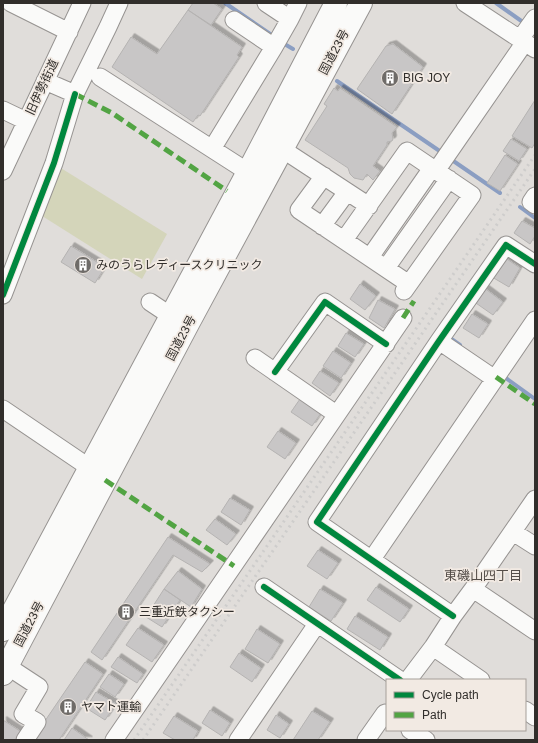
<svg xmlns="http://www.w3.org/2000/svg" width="538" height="743" font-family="Helvetica,'Noto Sans JP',sans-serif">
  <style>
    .green { fill: #d4d5ba }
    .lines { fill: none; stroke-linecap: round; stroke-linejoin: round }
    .stream { stroke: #8b9ec2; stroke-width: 4 }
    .building { fill: #c8c6c6; stroke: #b5b3b2; filter: url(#shadow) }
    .minor-casing { stroke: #969391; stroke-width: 19 }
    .highway-casing { stroke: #969391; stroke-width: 24 }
    .minor { stroke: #fafaf9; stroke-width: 17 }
    .highway { stroke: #fafaf9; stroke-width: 22 }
    .rail { stroke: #cecdcc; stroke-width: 3; stroke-dasharray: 2 4; stroke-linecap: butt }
    .quiet { stroke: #52a443; stroke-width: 5; stroke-dasharray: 10 5; stroke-linecap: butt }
    .cycleway-casing { stroke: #f2eae3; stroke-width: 8 }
    .cycleway { stroke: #00873e; stroke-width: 6 }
    .labels { text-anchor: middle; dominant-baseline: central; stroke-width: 3.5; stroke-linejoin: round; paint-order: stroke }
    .street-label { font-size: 12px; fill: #312e2b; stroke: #f2eae3 }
    .poi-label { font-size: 12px; fill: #312e2b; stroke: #f2eae3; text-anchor: start }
    .neighbourhood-label { font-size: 13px; fill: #554e49; stroke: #f2eae3 }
  </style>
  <defs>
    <filter id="shadow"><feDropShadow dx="3.5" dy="-3.5" stdDeviation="0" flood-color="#0004"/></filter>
  </defs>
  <rect width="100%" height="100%" fill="#e0ddda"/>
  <!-- green -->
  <path class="green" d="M56,165L167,234L142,279L39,214Z"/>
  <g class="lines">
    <!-- stream -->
    <path class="stream" d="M225,3L276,38
      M496,3L527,25
      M281,42L293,49
      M337,81L444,154
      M449,158L500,193
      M520,207L535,218
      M450,338L460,345
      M503,376L535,399"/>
  </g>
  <!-- building -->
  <path class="building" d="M193,3H213L222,9L211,25L188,10Z
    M188,10L242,47L237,55L239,57L200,116L198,115L193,122L112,67L131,37L157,54Z
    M393,44L423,67L392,114L357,89L386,46Z
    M334,88L338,91L340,88L397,127L392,133L393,139L392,141L387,142V145L373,166L380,171L373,180L367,174L363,180L354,178L350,174L348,168L305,140L327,106L324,104Z
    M535,100V143L532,148L512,136Z
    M511,139L527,149L519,161L503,151Z
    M505,155L518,164L500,191L487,183Z
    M522,221L535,228V236L530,244L514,233Z
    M71,246L105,267L95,283L61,262Z
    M504,257L520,268L509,287L492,277Z
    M360,284L376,296L365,310L350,299Z
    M483,287L503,302L493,315L473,301Z
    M378,300L395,309L384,328L369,318Z
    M472,314L488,324L479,338L463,328Z
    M346,333L364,344L355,357L338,346Z
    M333,351L351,363L341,378L323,366Z
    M320,371L339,383L330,396L312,383Z
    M300,399L321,413L312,426L291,412Z
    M278,431L296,443L285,459L267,447Z
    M230,498L250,510L241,525L221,512Z
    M215,519L236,534L227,545L206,530Z
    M168,537L210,564L202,572L173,555L102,660L91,652Z
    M318,550L338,563L327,579L307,566Z
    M178,571L202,589L191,607L164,589Z
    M376,587L409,609L400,622L367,600Z
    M164,589L180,600L162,627L146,617Z
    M320,589L343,603L331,621L309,607Z
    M355,616L388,637L380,650L347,629Z
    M138,628L164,645L152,662L126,645Z
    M257,629L280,644L268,663L245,649Z
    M239,653L261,668L252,682L230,667Z
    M118,657L143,674L137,683L111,667Z
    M85,662L103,674L59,740H32Z
    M109,674L124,684L115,697L100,687Z
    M96,692L116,704L105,720L86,708Z
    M210,710L230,723L222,736L202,723Z
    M312,711L330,722L318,740H293Z
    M276,715L289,724L280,738L267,730Z
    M174,716L198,731L193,740H175L163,733Z
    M3,720L23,733L19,740H3Z
    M72,728L89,740H64Z"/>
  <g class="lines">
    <!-- minor casing -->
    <g class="minor-casing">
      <path id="minor" d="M11,3L69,32
        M266,3L290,19L298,3
        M465,3L535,49
        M234,20L274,47
        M520,39L535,18
        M100,77L248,172
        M45,81L75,94
        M3,110L26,121
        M212,149L274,47L290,19
        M282,149L369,206
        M3,171L82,3
        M436,171L525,42
        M324,176L299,210L409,284
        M535,196L531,202L535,205
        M322,226L347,192
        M344,240L407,151L472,195L404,291
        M370,257L432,168
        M386,268L449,179
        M3,295L54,163L75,94L108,27L119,3
        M150,302L171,316
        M439,341L495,379
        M255,358L336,414
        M275,372L325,302L386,344
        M3,409L90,468
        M513,532L535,546
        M372,559L535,320
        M264,587L400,680
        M473,589L535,631
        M453,616L317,522L439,341L506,245L535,264
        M433,647L481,680
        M7,666L39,687L23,714L37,722L25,740
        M408,680L433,647L453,616L473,589L535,499
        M525,710L535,717
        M410,730L426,740
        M114,740L403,318
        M238,740L317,624
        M366,740L385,713L387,715"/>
    </g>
    <!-- highway casing -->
    <g class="highway-casing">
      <path id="highway" d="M3,630L248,172L336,3
        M3,674L189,322L361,3"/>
    </g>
    <!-- minor -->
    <use href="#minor" class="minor"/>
    <!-- highway -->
    <use href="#highway" class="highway"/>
    <!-- rail -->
    <path class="rail" d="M134,740L535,155
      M143,740L535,169"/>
    <!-- quiet -->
    <path class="quiet" d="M75,94L112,113L227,191
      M403,318L414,301
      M496,377L535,404
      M105,480L234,566"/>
    <!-- cycleway casing -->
    <g class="cycleway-casing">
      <path id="cycleway" d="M3,295L54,163L75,94
        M275,372L325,302L386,344
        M264,587L400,680
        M453,616L317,522L439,341L506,245L535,264"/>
    </g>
    <!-- cycleway -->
    <use href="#cycleway" class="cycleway"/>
  </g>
  <!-- icons -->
  <defs>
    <g id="building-disc" transform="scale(0.9)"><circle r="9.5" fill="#6e6b68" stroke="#f2eae3"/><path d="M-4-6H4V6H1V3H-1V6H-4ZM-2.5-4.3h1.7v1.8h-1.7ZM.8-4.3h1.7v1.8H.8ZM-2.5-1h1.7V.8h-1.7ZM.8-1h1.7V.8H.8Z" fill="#fff"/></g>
  </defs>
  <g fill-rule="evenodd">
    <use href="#building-disc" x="390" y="78"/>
    <use href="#building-disc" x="83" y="265"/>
    <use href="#building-disc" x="126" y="612"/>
    <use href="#building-disc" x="68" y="707"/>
  </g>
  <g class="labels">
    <!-- street labels -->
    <g class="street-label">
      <text transform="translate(334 52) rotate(-62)">国道23号</text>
      <text transform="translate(42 87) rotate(-65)">旧伊勢街道</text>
      <text transform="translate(181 338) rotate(-62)">国道23号</text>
      <text transform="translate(29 624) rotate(-62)">国道23号</text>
    </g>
    <!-- poi labels -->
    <g class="poi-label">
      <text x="403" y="78">BIG JOY</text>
      <text x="96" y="265">みのうらレディースクリニック</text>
      <text x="139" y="612">三重近鉄タクシー</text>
      <text x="81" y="707">ヤマト運輸</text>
    </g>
    <!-- neighbourhood labels -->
    <g class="neighbourhood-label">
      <text x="483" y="575">東磯山四丁目</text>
    </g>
  </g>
  <!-- border -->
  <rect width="538" height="743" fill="none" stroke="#312e2b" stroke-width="8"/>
  <!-- legend -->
  <rect x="386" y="679" width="140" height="52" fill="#f2eae3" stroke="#a59f99"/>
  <rect x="394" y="692" width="20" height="6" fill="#00873e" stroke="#a59f99"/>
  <text x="422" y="699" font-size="12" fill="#312e2b">Cycle path</text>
  <rect x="394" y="712" width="20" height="6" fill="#52a443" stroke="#a59f99"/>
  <text x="422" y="719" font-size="12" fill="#312e2b">Path</text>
</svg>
